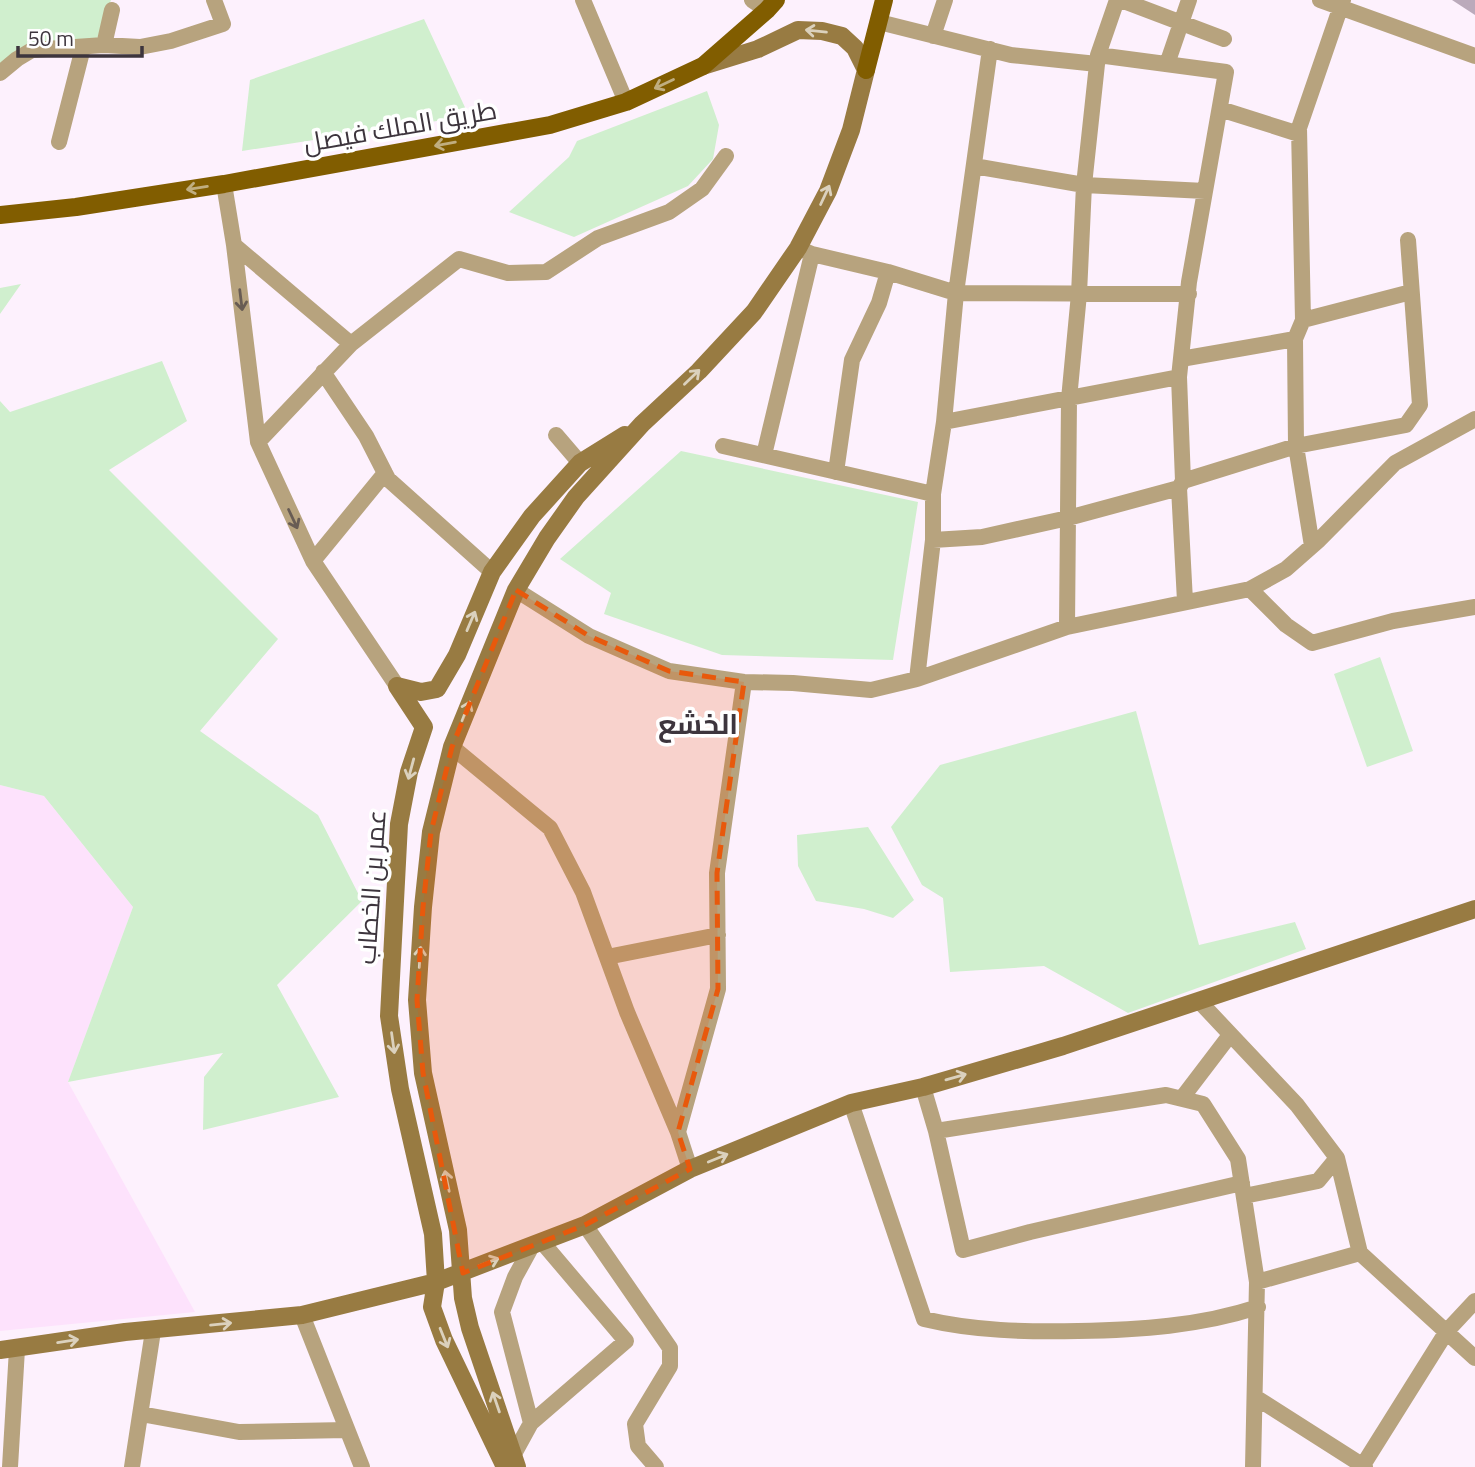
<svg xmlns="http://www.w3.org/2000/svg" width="1475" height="1467" font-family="'Titillium Web',Cairo,sans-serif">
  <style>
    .built { fill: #fde2fc }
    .green { fill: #d0efce }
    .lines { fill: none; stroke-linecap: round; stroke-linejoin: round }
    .street { stroke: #b7a37e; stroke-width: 16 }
    .secondary { stroke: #987b42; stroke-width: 18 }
    .primary { stroke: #815d00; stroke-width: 18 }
    .wall { fill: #bab }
    .oneway { stroke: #dbd1bd }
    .oneway2 { stroke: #c0ae80 }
    .oneway3 { stroke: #685c54 }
    .marked { fill: #e8590c; fill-opacity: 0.2; stroke: #e8590c; stroke-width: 5; stroke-dasharray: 14 9; stroke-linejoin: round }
    .labels { text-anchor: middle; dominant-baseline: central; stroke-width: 7; stroke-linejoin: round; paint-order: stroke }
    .street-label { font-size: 26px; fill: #3d353d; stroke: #fff }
    .neighbourhood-label { font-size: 28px; font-weight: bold; fill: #3d353d; stroke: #fff }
  </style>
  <rect width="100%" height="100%" fill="#fdf1fd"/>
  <!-- built -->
  <path class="built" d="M0,785L44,796L133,907L68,1082L195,1312L0,1331Z"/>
  <!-- green -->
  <path class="green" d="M0,0H111L97,39L0,65Z
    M424,19L469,116L242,151L250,80Z
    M707,91L719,125L713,159L688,186L574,237L509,212L569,157L577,141Z
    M21,284L0,314V288Z
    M162,361L187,421L109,470L278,639L200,731L318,815L362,901L277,985L339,1097L203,1130L204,1077L223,1053L68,1082L133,907L44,796L0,785V401L10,412Z
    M681,451L918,502L893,660L722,655L604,614L611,593L560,559Z
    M1380,657L1413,751L1367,767L1334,674Z
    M1136,711L1199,945L1295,922L1306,949L1128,1013L1044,966L950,972L943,898L922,885L891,827L940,765Z
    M868,827L914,900L893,918L864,909L816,901L798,866L797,835Z"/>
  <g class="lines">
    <!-- street -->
    <path class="street" d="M583,0L626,102
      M752,0L767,10
      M1121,0L1224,39
      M1320,0L1475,56
      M879,22L1011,55L1097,64
      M933,36L945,0
      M104,45L140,47L171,41L223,24L214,0
      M1098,55L1226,72L1189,282L1179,377L1183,481L1179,488L1185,601
      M1167,64L1189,0
      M0,73L17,59L32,50L104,45L112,10
      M1220,109L1299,134
      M59,142L83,48
      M974,166L1084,185L1205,191
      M224,184L234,245L258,442L313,561L397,686
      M234,245L351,344
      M798,248L812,254L888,272L956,293L1189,294
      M1303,320L1411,292
      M1181,359L1295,339
      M323,372L366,436L388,479L492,572
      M944,422L1179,377
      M556,435L580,463
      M258,442L351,344L459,259L508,273L546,272L598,238L669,212L702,189L726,156
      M723,446L933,494
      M764,455L812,254
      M836,472L852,360L879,303L888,272
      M1183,481L1296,446L1406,425L1420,405L1408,240
      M933,540L982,537L1068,518L1179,488
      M1312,546L1296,446L1295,339L1303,320L1299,128L1343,0
      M313,561L385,473
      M1250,589L1286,625L1312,643L1393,621L1475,607
      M516,590L589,636L669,671L744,682L793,683L871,690L917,679L1067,627L1250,589L1286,569L1319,540L1395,463L1475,419
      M1067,627L1069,399L1079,294L1084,185L1098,55L1117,0
      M917,679L933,540V494L944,422L956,293L990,49
      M452,747L550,828L583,892L627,1012L678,1132L690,1169
      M607,957L718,935
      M1199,1001L1297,1105L1337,1158L1360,1253L1475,1358
      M923,1087L936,1131L963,1250L1030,1232L1242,1183
      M1182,1098L1230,1035
      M851,1103L924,1319C974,1331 1026,1332 1078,1331C1139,1330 1200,1326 1258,1307
      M936,1131L1166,1095L1203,1104L1238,1159L1257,1282L1253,1467
      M678,1132L718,989L717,873L744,682
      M1244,1196L1318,1181L1337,1158
      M585,1225L670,1348V1366L635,1424L638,1446L656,1467
      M1257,1282L1360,1253
      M302,1315L362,1467
      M1255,1397L1365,1467
      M141,1414L239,1432L347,1430
      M531,1423L626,1341L542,1242
      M514,1454L531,1423L502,1312L515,1277L532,1246
      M1363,1465L1447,1331L1475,1301
      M10,1467L17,1349
      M132,1467L153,1331"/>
    <!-- secondary -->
    <path class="secondary" d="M397,686L424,727L409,772L399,824L389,1016L400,1089L433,1234L436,1282L432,1307L444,1340L505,1467
      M397,686L421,692L437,689L457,655L492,572L532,516L580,463L625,435
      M0,1350L125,1332L302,1315L436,1282L585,1225L690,1169L851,1103L923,1087L1063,1046L1475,909
      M517,1467L470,1328L463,1298L458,1230L423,1073L417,1000L423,907L431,832L452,747L516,590L547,538L576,497L642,424L699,371L754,312L798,248L828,191L851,130L866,70L855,48L842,36L822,31L798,30L758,49L703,66"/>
    <!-- primary -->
    <path class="primary" d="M866,70L884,0
      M0,215L76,207L224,184L550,125L626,102L703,66L767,10L776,0"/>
  </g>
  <!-- wall -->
  <path class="wall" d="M1452,0H1475V15Z"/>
  <!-- one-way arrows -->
  <defs><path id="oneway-shaft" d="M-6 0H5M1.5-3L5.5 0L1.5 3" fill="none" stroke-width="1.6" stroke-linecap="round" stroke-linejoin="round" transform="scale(1.75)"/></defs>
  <g class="oneway">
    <use href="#oneway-shaft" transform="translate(816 31) rotate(-174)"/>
    <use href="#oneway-shaft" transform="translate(825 195) rotate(-65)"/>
    <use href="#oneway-shaft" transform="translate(692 377) rotate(-44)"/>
    <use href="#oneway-shaft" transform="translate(471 621) rotate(-67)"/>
    <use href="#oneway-shaft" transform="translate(466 711) rotate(-68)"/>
    <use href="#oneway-shaft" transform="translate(411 769) rotate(105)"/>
    <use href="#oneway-shaft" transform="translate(420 957) rotate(-86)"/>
    <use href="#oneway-shaft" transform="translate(393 1043) rotate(82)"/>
    <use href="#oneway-shaft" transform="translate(956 1077) rotate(-16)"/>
    <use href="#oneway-shaft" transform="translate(718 1158) rotate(-22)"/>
    <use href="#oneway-shaft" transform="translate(447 1181) rotate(-102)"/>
    <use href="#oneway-shaft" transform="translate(489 1262) rotate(-21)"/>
    <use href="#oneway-shaft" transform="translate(221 1324) rotate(-6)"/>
    <use href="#oneway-shaft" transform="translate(444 1338) rotate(68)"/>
    <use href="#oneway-shaft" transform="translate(68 1341) rotate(-9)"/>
    <use href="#oneway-shaft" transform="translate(496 1402) rotate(-109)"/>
  </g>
  <g class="oneway2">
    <use href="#oneway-shaft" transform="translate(664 84) rotate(155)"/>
    <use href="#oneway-shaft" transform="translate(445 144) rotate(170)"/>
    <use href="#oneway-shaft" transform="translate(197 188) rotate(171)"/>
  </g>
  <g class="oneway3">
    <use href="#oneway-shaft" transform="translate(241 300) rotate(83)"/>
    <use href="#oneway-shaft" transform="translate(293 519) rotate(65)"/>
  </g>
  <!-- marked area -->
  <path class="marked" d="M516,590L589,636L669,671L744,682L717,873L718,989L678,1132L690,1169L585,1225L463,1273L423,1073L417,1000L423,907L431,832L452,747Z"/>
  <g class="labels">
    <!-- street labels -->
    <g class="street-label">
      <text transform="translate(400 126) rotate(-10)">طريق الملك فيصل</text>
      <text transform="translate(371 887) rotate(-86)">عمر بن الخطاب</text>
    </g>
    <!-- neighbourhood labels -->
    <g class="neighbourhood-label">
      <text x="698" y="723">الخشع</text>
    </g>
  </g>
  <!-- scale -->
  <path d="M18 46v10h124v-10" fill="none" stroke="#3d353d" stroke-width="3.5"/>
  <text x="28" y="46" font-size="21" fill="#3d353d" stroke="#ffffff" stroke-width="5" paint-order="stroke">50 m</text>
</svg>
